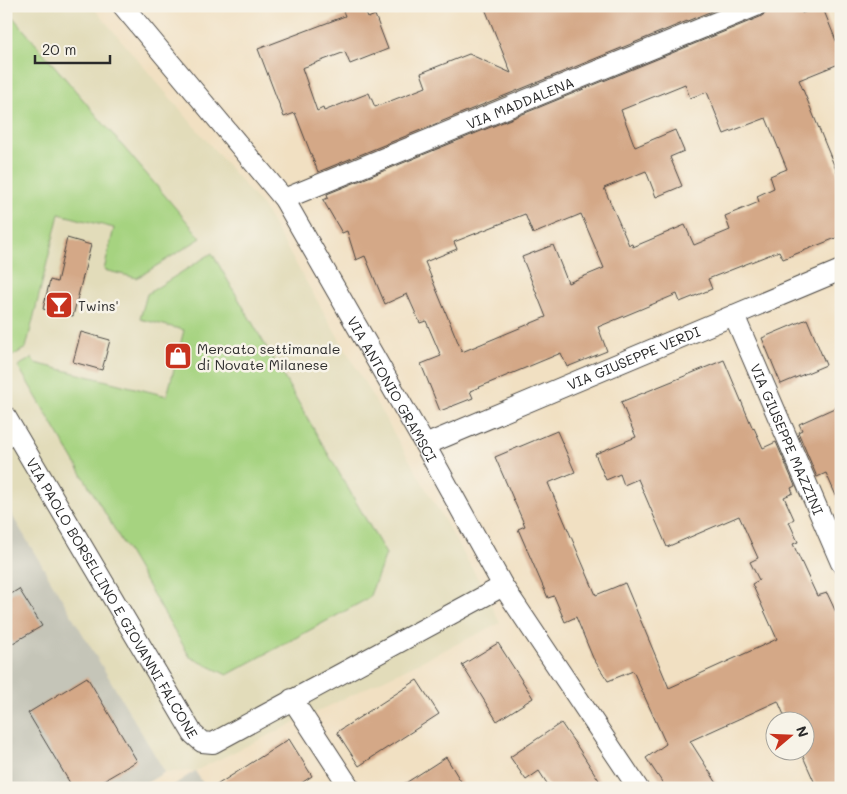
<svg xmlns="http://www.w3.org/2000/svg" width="847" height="794" font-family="Mali,sans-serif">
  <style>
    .built { fill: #e2dcba }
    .industrial { fill: #c5c5b8 }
    .green { fill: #a6d380; stroke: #687f56 }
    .building { fill: #d4a887; fill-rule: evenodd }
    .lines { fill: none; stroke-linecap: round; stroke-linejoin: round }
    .street-casing { stroke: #494642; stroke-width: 22 }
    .street { stroke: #fff; stroke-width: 20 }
    .labels { text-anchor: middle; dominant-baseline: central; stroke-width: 5; stroke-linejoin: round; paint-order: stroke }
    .street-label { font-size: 14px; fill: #2b2b2b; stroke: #f7f3e8 }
    .poi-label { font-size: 14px; fill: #2b2b2b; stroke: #f7f3e8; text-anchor: start }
  </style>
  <rect width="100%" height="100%" fill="#f7f3e8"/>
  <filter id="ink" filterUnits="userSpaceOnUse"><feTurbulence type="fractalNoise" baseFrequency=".02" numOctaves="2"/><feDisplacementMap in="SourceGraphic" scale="10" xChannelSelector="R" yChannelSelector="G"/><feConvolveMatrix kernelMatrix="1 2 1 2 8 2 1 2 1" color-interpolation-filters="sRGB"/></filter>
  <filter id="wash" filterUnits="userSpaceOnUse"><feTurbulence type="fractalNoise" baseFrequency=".0096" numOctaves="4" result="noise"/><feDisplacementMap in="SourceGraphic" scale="20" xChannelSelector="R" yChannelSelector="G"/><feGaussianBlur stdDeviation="1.12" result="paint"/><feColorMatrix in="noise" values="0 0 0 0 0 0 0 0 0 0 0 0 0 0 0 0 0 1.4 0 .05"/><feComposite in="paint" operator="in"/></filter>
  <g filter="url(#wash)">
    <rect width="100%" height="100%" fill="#f1e0c2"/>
    <!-- built -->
    <path class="built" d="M6,6H92L263,207L477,577L500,623L195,771L165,772L6,505Z"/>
    <!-- industrial -->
    <path class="industrial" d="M6,505L165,772L138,788H6Z
      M195,771L206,788H169Z"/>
    <!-- green -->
    <path class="green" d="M6,9L201,238L137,278L104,270L114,228L59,214L26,348L12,356L6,347Z
      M212,253L386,554L369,598L227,675L190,657L18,366L32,358L35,363L167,396L184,330L140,319L147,294Z"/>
    <g id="blocks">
      <!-- building -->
      <path class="building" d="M341,6H363L368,18L375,15L388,49L350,64L345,52L302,68L317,111L323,108L324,111L369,93L375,107L426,87L421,73L469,54L511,73L484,6H724L318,172L295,113L284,117L258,49L345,16Z
        M768,6H799L802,13L822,6L841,53V63L799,80L841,182V236L783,259L779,251L708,279L712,289L680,302L677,294L598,327L607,351L567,367L561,353L470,391L473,398L440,411L421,364L441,356L426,321L420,323L407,294L385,304L365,256L356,260L347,231L342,233L323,200L328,198L327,194L760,17L766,13ZM685,84L690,98L707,92L724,134L766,118L787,169L770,176L774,188L757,196L759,202L725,216L730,230L694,245L685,225L633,247L632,244L629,245L604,188L646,171L656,197L682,186L670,157L684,151L675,130L635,147L621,110ZM525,214L533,234L581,214L604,268L568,283L553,245L522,257L546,317L462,352L425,262L457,249L454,242Z
        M67,238L91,245L73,316L43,309L50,280L57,282Z
        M807,319L826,365L781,384L762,338Z
        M81,332L110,340L102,370L73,362Z
        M724,360L753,429L754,428L763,448L776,442L795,486L791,488L793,493L784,497L794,519L789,522L798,542L793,544L817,596L827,593L841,623V788H817L801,752H804V722H787L778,701L690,741L720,788H666L646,758L666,744L633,671L608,681L593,658L576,617L565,622L554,596L548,598L518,529L525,526L495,457L557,431L575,472L548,483L596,595L625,583L669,688L777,639L752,584L759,580L750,562L758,558L739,516L667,547L638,479L624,485L620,474L606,480L595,454L636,437L621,402Z
        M841,405V507L826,473L817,477L798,432L802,430L799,424Z
        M19,589L42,626L13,643L6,632V597Z
        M498,643L533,698L497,721L462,665Z
        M87,677L137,761L91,788H73L28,713Z
        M417,680L439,714L359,766L337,732Z
        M561,723L579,749L604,788H550L539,771L526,780L510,757Z
        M289,739L312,776L294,788H212Z
        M446,757L465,788H398Z"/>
    </g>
  </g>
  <g filter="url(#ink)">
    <use href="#blocks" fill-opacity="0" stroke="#494642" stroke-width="1"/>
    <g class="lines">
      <!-- street casing -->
      <g class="street-casing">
        <g id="street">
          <path id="s1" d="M123,6L284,199L425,445L503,586L638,788"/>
          <path id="s2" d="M284,199L756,6"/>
          <path id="s3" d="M734,315L841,563"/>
          <path id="s4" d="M6,417L193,734L202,742L213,743L503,586"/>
          <path id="s5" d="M425,445L841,270"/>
          <path d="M292,699L350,788"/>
        </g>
      </g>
      <!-- street -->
      <use href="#street" class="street"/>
    </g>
  </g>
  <!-- icons -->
  <defs>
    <g id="bar-square" transform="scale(1.4375)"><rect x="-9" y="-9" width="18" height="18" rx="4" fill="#c8321e" stroke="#f7f3e8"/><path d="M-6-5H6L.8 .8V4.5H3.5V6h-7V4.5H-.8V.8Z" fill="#fff"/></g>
    <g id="shop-square" transform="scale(1.4375)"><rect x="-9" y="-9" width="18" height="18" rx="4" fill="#c8321e" stroke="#f7f3e8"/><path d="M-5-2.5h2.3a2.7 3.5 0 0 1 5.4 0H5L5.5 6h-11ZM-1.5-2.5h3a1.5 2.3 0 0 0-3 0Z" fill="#fff"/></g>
  </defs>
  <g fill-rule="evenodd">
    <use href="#bar-square" x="59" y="305"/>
    <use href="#shop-square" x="178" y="356"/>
  </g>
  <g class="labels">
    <!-- street labels -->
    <g class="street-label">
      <text stroke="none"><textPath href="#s2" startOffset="255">VIA MADDALENA</textPath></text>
      <text stroke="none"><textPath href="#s5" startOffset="226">VIA GIUSEPPE VERDI</textPath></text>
      <text stroke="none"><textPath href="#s1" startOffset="470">VIA ANTONIO GRAMSCI</textPath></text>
      <text stroke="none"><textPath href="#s3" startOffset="135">VIA GIUSEPPE MAZZINI</textPath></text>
      <text stroke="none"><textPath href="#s4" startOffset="210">VIA PAOLO BORSELLINO E GIOVANNI FALCONE</textPath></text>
    </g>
    <!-- poi labels -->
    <g class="poi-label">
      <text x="78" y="305">Twins'</text>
      <text x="197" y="348">Mercato settimanale<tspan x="197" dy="16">di Novate Milanese</tspan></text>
    </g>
  </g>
  <!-- margin -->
  <rect width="847" height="794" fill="none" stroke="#f7f3e8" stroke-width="25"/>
  <!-- north arrow -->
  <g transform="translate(790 736) rotate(71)"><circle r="24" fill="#f7f3e8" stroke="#a5a39c"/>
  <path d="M0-4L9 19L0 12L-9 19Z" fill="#c8321e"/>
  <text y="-8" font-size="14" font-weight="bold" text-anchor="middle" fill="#2b2b2b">N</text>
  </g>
  <!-- scale -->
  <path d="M35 55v8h75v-8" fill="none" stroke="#2b2b2b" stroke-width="2.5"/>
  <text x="42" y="55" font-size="15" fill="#2b2b2b" stroke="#f7f3e8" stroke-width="4" paint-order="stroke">20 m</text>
</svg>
